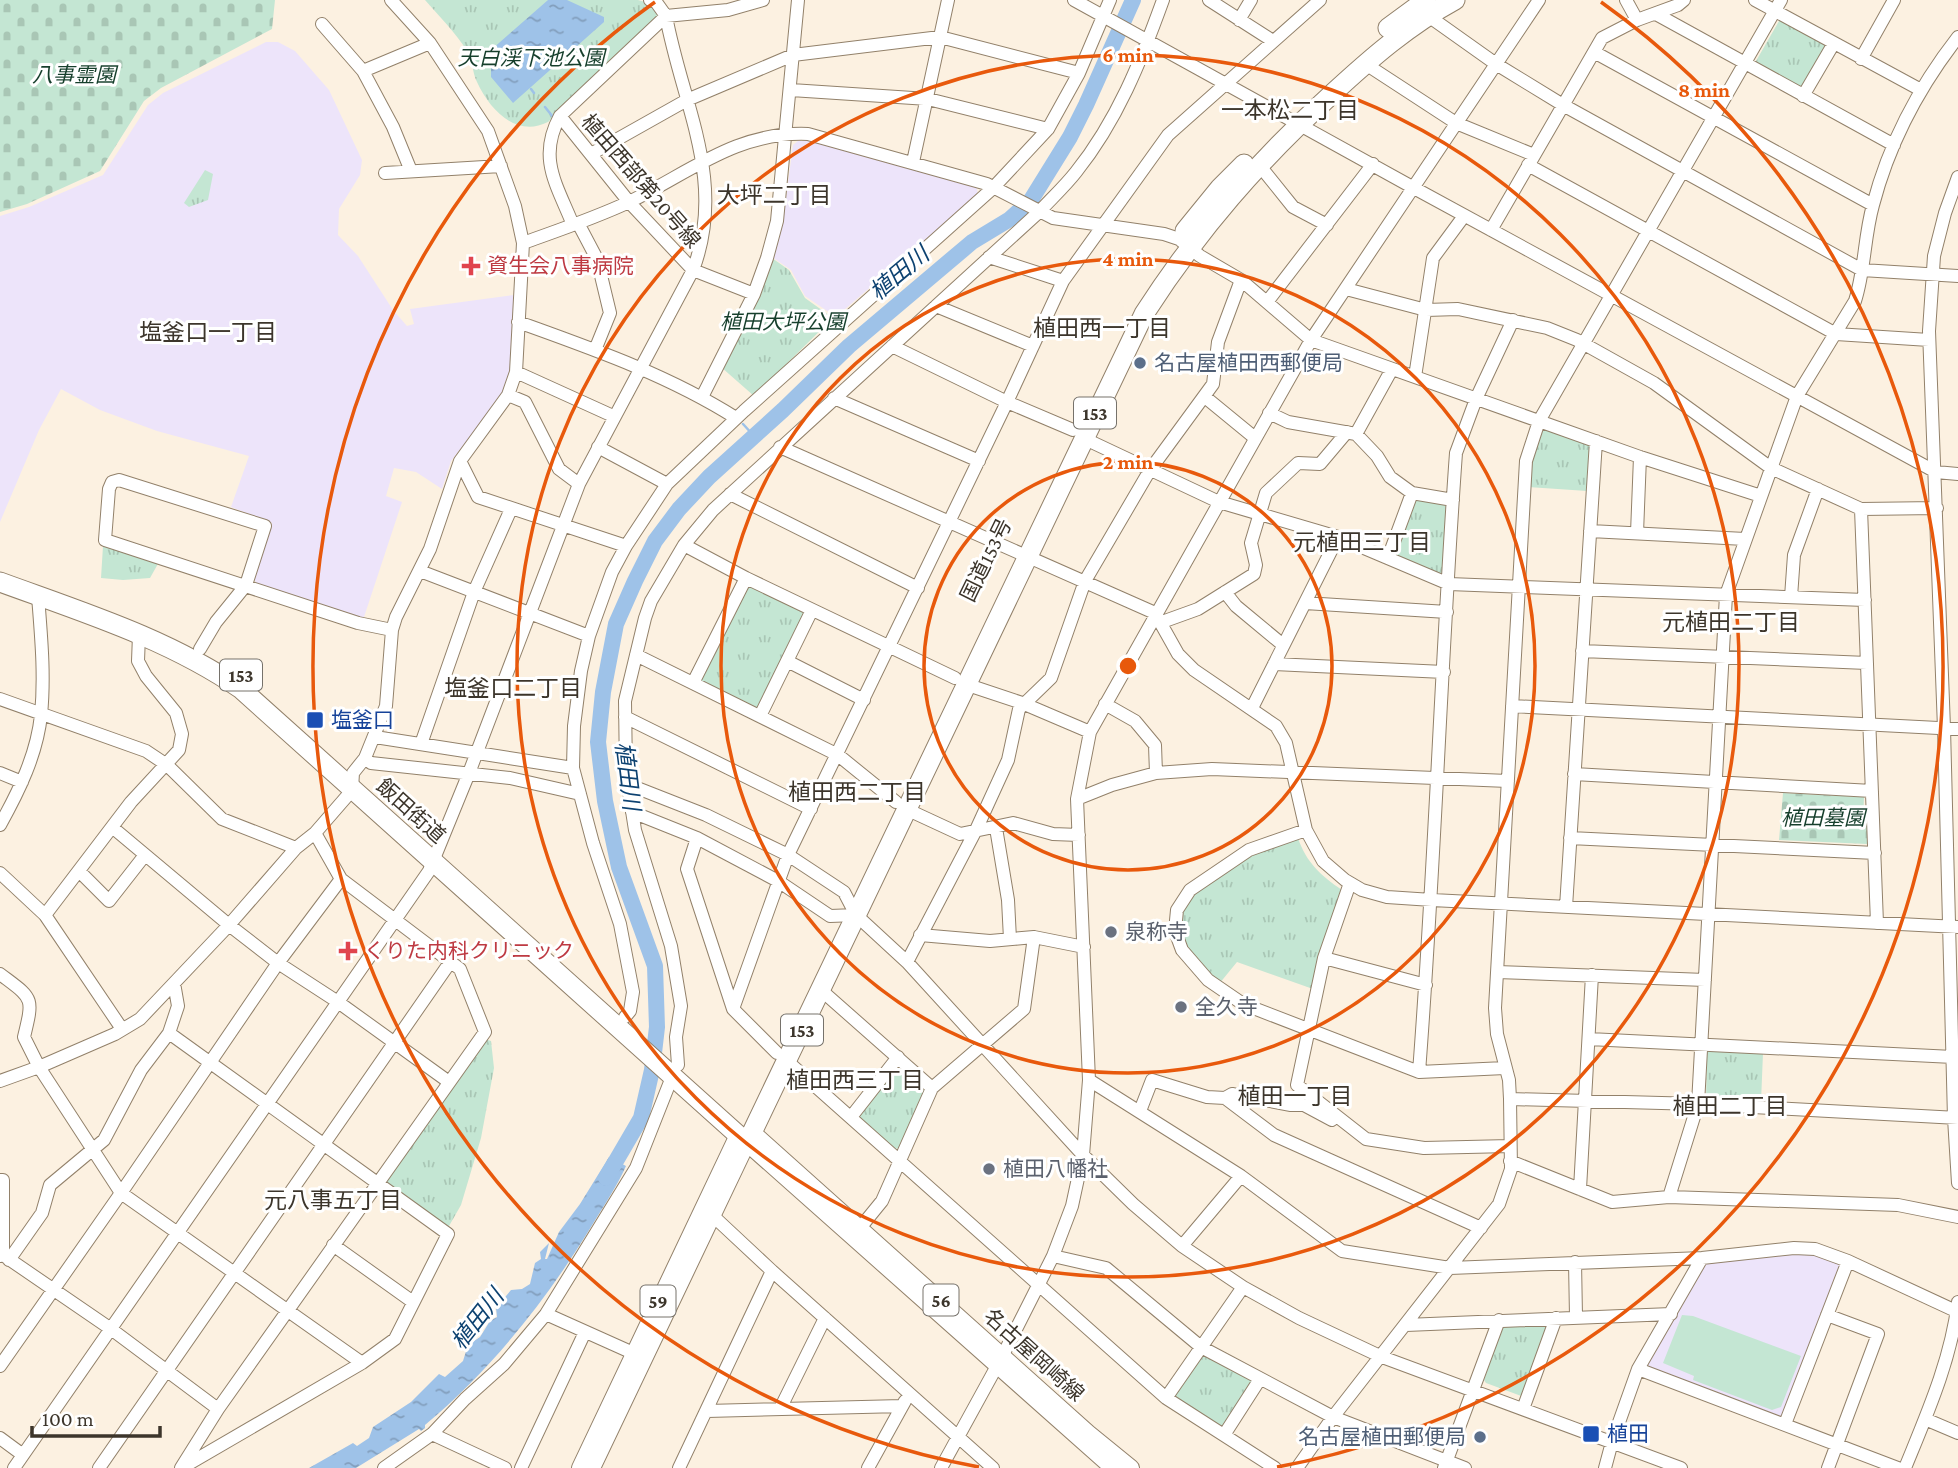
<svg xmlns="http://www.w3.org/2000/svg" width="1958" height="1468" font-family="'Crimson Pro','Noto Sans JP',serif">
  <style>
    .education { fill: #ede4fa }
    .grass { fill: url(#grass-tufts) }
    .cemetery { fill: url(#cemetery-stones) }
    .pitch { fill: #c4e6d3 }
    .water { fill: url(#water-ripples) }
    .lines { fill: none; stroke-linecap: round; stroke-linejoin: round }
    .stream { stroke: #9ec2e8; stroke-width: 2.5 }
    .river { stroke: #9ec2e8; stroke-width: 16 }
    .minor-casing { stroke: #92816a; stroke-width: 14 }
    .major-casing { stroke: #92816a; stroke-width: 18 }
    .highway-casing { stroke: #92816a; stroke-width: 21 }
    .minor { stroke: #fff; stroke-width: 12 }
    .major { stroke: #fff; stroke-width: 16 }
    .highway { stroke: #fff; stroke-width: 19 }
    .ring { fill: none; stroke: #e8590c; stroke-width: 3.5 }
    .health-dot { fill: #e0444e; stroke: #fff; stroke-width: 2.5 }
    .service-dot { fill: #5c6f8a; stroke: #fff; stroke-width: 2.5 }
    .transit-dot { fill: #1a4fb4; stroke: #fff; stroke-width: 2.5 }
    .worship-dot { fill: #6b7280; stroke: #fff; stroke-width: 2.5 }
    .labels { text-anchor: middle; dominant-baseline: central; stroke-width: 6; stroke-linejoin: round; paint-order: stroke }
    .shield { fill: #fff; stroke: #76726b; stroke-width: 2 }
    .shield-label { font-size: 19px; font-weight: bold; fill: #3c352b }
    .park-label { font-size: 21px; font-style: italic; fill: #163f2c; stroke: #fff }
    .street-label { font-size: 21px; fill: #3c352b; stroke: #fff }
    .health-label { font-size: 21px; fill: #be3a42; stroke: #fff; text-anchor: start }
    .service-label { font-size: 21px; fill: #4e5e75; stroke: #fff; text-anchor: start }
    .transit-label { font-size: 21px; fill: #164399; stroke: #fff; text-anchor: start }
    .worship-label { font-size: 21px; fill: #5b616d; stroke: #fff; text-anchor: start }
    .neighbourhood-label { font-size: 23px; fill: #3c352b; stroke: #fff }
    .water-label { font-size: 23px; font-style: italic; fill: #0d4271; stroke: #fff }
    .centre { fill: #e8590c; stroke: #fff; stroke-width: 3.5 }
    .ring-label { font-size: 21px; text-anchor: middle; font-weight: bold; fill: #e8590c; stroke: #fff; stroke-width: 6; stroke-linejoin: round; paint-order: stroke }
  </style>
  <defs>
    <pattern id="grass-tufts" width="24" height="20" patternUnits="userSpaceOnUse" patternTransform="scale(1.75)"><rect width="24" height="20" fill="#c4e6d3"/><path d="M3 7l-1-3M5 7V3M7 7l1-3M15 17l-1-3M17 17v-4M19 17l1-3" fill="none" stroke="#a9c6b5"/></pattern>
    <pattern id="cemetery-stones" width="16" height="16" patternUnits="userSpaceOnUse" patternTransform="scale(1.75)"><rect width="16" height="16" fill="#c4e6d3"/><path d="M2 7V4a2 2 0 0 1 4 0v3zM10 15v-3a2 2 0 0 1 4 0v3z" fill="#a9c6b5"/></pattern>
    <pattern id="water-ripples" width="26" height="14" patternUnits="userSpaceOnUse" patternTransform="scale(1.75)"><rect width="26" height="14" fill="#9ec2e8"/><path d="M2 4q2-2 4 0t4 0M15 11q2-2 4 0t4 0" fill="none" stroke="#829ebc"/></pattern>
  </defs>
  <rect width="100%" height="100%" fill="#fcf1e1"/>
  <!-- education -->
  <path class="education" d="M266,42H278L295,51L329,90L362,160L360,175L339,209L338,235L358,256L393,310L407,326L414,324L410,309L514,295L512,359L508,378L500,399L451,461L442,489L416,472L394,468L386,496L402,502L364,617L360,618L256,583L254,577L272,523L231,507L249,456L157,431L100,410L61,389L39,430L0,522V216L29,207L103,175L148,105L163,93Z
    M798,141H820L976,185L978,194L836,317L805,296L791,270L772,257L783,221L793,145Z
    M1786,1251L1817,1253L1840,1264L1783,1415L1779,1417L1648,1367L1647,1364L1708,1260Z"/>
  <!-- grass -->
  <path class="grass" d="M425,0H638L652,4L657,9V17L548,122C516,138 490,110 477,82C472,72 473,60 467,51C456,33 439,16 425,0Z
    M1782,20L1826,44L1804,89L1756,65V61L1779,21Z
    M205,170L213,174L208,200L189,207L184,203Z
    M772,258L789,270L805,298L833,318L754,396L721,367L761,294Z
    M1541,427L1591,446L1587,491L1528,487L1530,464Z
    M1415,498L1448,503L1444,575L1393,555Z
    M103,546L159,562L150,578L123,580L101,578Z
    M747,583L807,612L759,712L699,679Z
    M1298,838C1306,862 1321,876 1342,890L1313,989L1237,962L1219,984C1192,957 1174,941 1184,901L1251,853Z
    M485,1039L491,1041L494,1068L481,1138L461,1205L449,1226L446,1227L387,1185L386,1181Z
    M1707,1051L1763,1053L1761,1102L1706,1101Z
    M898,1062L926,1087L899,1148L895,1149L856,1116Z
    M1548,1323L1524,1397L1486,1383L1484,1380L1503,1326Z
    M1204,1353L1255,1379L1223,1428L1173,1397Z"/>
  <!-- cemetery -->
  <path class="cemetery" d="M0,0H275L272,29L161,88L144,101L100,171L27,204L0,212Z
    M1783,793L1864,797L1863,823L1867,824V844L1779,840Z"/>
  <!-- pitch -->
  <path class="pitch" d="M1682,1315L1693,1316L1801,1356L1781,1407L1772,1410L1693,1380L1694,1376L1663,1363Z"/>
  <!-- water -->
  <path class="water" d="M548,0H567L604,17V22L513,103L491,77V50Z
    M609,1157L626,1166C617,1186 605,1204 594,1222C548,1298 493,1368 425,1425V1428L421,1431L419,1429L356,1468H309L353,1443L357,1446L369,1438L373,1427L411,1402L439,1374L445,1377L463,1361L468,1345L480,1337L490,1321L497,1317L496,1308L511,1290L522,1289L530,1284L535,1263L541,1259L540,1252L549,1243L545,1259H547L559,1232L580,1204Z"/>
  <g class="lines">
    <!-- stream -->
    <path class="stream" d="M531,89L534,93
      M545,107L553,117
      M743,424L754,436"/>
    <!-- river -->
    <path class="river" d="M606,1178L641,1118L652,1070L657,1027L655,966L619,867L605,801L598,742L603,692L616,624L635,581L655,541L679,509L709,477L783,410L849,346L972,242L1010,219L1031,200L1070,137L1086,105L1133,0"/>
    <!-- minor casing -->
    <g class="minor-casing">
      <path id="minor" d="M1074,0L1414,188L1936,472L1958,474
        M1209,0L1273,41
        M1626,0L1637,20
        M1755,0L1921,90
        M1656,14L1894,145
        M1427,15L1496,64L1563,105L1862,270L1958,276
        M1239,20L1251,0
        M322,24L363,71L393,127L411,171
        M1594,52L1873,205
        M1861,59L1894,0
        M1364,63L1456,123L1534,155
        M363,71L430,43
        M791,90L928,99L1048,129
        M1803,96L1834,43
        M560,116L629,202L693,270L754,294
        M591,154L687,100L793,55L940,37L1079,73
        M913,162L948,0
        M1528,165L1836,334L1929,340
        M1260,166L1293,207L1327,225
        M385,173L501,166
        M1958,177L1945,213L1934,256L1929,331L1944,728L1954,1118L1958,1183
        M578,223L597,259L610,313L595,350
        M573,225C557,185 537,158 560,116L666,16L728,10L763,0
        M1491,230L1602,38L1637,20L1678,5L1684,0
        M523,243C559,230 595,218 629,202C689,173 737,131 808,134L987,184L1053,218L1164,234L1179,239L1200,256L1241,280L1311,340L1640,457L1761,496
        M989,257L1063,281
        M1346,289L1426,310L1458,309L1547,328L1577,340L1654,383L1771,468L1861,509L1937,508
        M1267,302L1373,164
        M936,306L1033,346
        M518,322C593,349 668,375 736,418
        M892,346L1007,402L1073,430
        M516,372L613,416
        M1415,377L1433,258L1464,216
        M508,395L525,402L559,469L579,484
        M702,397L754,294L767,258L777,221L798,0
        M1205,397L1255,438
        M834,398L979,461
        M1269,413L1288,422L1356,434L1377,456L1390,477L1412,493L1453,500
        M1356,434L1392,369
        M1083,438L1219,502L1338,537L1449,584L1865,600
        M598,447L667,484
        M780,447L1155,613L1178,654L1194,670L1276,726L1286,743L1306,830L1323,861L1345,880L1362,890L1387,897L1432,900L1958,927
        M460,461L478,497L626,546
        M730,494L918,588
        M1861,509L1877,923
        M1590,531L1745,539
        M1637,533L1640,457
        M684,545L746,578L955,678
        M1388,558L1412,493
        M420,571L589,636
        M1225,592L1236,606L1283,645
        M1791,597L1794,555L1818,489
        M1305,603L1447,612
        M1162,622L1198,609L1254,574L1256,565L1251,543L1266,493L1298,463L1320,464L1347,432
        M200,649L216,622L246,585L265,526L119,480L112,482L109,489L105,540L358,623L392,630
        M1582,651L1867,663
        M636,655L838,755L896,802
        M787,661L864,700
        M1274,664L1444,672
        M693,683L746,578
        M965,684L1022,703L1090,732
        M0,699L146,751L167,765L222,819L296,848
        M1105,704L1135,721L1155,745L1156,773
        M1512,706L1958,729
        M1252,708L1338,537
        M760,716L812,610
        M625,717L811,809
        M375,737L573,768
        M421,744L474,592L511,509
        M365,758L371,763L510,778L580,794
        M0,773L22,782
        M1574,774L1872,791
        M627,784L706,815L788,855L844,892L856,915L907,962L1083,1155L1133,1204L1182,1246L1243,1287L1299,1318L1382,1357L1681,1468
        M1077,799L1112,785L1156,773L1212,769L1508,781
        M906,809L960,834L1013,823L1053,834L1079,835
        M632,812L697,838L778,881L830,916L856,915
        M0,825C19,791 37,754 41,715C45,675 41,635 38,596
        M112,827L229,925L278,963L338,1002L449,1082
        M996,828L1008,900L1010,939
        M1306,830L1249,850L1190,890L1177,910L1175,931L1182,950L1208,980L1243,1004L1419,1072L1505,1068
        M697,838L687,869L733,1009L777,1053
        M1570,838L1875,853
        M79,871L109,901L145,855
        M0,873L45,915L122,1029
        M1350,883L1324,958L1297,1085L1366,1139L1424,1148L1510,1146
        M1566,907L1596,441
        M45,915L131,802L179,750L182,734L176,713L146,676L138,661L139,635
        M920,935L990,941L1034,937L1084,947
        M1324,958L1426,985
        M907,962L976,830L1008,760L1019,709L1051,678L1085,581L1150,470L1213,384L1218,342L1241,280
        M1497,972L1705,980
        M0,974C33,999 34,996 24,1037L39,1067L121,1193L362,1363
        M174,983L178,1006L169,1033L448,1234L395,1339L362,1363L185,1466
        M821,990L932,1088
        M733,1009L788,855L1007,402L1063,281L1168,135L1320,0
        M625,1017L630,1011L633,992L620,924L593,843L573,768L574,726L581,671L589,636L612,572L626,546L667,484L744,411L993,188L1048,129L1079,73L1110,0
        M1589,1039L1953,1057
        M787,1061L1166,1398L1275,1468
        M678,1065L676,1037L681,1006L671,946L635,830L626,773L625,701L645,618L651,601L684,545L713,510L1040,211C1052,198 1065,186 1076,172C1117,121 1141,61 1163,0
        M1419,1072C1435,866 1441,659 1456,453L1476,399L1513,320
        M1089,1080L1241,1176L1342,1251L1450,1268L1702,1258L1794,1248L1815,1249L1848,1261L1958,1312
        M0,1081L39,1067L115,1034L140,1019L229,925L296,848L315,833L348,795L352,789L353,773L365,758L386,706L392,630L396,617L430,549L460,461L508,395L516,372L523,243L515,206L488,131L430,43L391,0
        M1510,1099L1698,1104L1958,1118
        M1140,1111L1152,1080L1207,1097L1225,1098
        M851,1117L898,1057
        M1332,1120L1304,1105H1291L1232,1094L1225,1098L1274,1135L1481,1228
        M1510,1161L1612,1202L1669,1197L1898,1205L1958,1217
        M0,1180H3V1255
        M1580,1189L1592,975
        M1669,1197L1698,1104L1726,595L1797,396L1855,301C1865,270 1864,237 1873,205C1889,144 1919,87 1958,37
        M712,1215L772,1271L993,1468
        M860,1228L882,1201L932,1088L1024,1009L1034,937
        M333,1245L413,1302
        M1182,1246L1241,1176
        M0,1256L3,1255L111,1329L218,1409
        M1053,1256L1072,1206L1083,1155L1089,1080L1077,799L1090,732L1311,340L1539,0
        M9,1260L42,1213L50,1185L104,1140L141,1070L169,1033
        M1575,1262L1576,1316
        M546,1314L633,1353
        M1827,1315L1878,1334L1828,1468
        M1406,1325L1671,1314
        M0,1366L121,1193L278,963L341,879
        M1638,1369L1898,1468
        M1166,1398L1243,1287
        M780,1409L825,1318
        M1523,1409L1556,1318
        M707,1411L902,1406
        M1925,1419L1958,1433
        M1785,1424L1848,1261
        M432,1434L505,1468
        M1224,1435L1260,1379
        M0,1438L23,1455
        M14,1468L429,871L469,773L579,484L693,270C727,180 682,104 666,16L656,2L650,0
        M99,1468L451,961
        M181,1468L218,1409L485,1032L460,969L341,879L315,833
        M384,1468L432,1434L465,1399L504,1364L546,1314L636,1168L672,1077
        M521,1468L585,1332
        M679,1468L772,1271
        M868,1468L905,1401
        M941,1468L1003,1355L1053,1256L1106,1268L1201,1347L1333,1417L1465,1468
        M1297,1468L1333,1417L1499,1204L1511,1169L1510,1099L1509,1080L1497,1034L1495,1008L1526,461L1539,421L1781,0
        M1444,1468L1499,1320
        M1605,1468L1612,1442L1638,1369L1702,1258
        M1905,1468C1927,1414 1951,1360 1958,1302"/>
    </g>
    <!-- major casing -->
    <g class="major-casing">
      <path id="major" d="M752,1132L1088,1433L1131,1468
        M580,1468L738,1135
        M592,1468L747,1143L1113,1468"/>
    </g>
    <!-- highway casing -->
    <g class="highway-casing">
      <path id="highway" d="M1388,28L1426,0
        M1185,231L1220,188L1244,164
        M0,582C82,612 169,639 241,689L747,1143L1144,314C1198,230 1258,161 1332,94C1371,58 1409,25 1455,0"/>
    </g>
    <!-- minor -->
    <use href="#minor" class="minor"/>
    <!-- major -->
    <use href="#major" class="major"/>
    <!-- highway -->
    <use href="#highway" class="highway"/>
  </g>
  <!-- distance rings -->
  <g class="ring">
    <circle cx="1128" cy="666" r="204"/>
    <circle cx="1128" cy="666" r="407"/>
    <circle cx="1128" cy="666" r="611"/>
    <path d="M979 1467A815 815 0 0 1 655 2M1601 2A815 815 0 0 1 1277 1467"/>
  </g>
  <!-- markers -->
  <g class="health-dot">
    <path d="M467.5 255.5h7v7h7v7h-7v7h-7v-7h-7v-7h7z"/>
    <path d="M344.5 940.5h7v7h7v7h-7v7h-7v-7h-7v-7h7z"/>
  </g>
  <g class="service-dot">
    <circle cx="1140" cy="363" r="7"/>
    <circle cx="1480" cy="1437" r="7"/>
  </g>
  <g class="transit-dot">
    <rect x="306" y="711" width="18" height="18" rx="3.5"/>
    <rect x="1582" y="1425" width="18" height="18" rx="3.5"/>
  </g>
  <g class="worship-dot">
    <circle cx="1111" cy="932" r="7"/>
    <circle cx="1181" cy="1007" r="7"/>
    <circle cx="989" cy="1169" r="7"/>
  </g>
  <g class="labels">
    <!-- shield labels -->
    <g class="shield">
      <rect x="1074" y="397.5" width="42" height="31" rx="5"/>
      <rect x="220" y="659.5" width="42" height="31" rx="5"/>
      <rect x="781" y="1014.5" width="42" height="31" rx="5"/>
      <rect x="923.5" y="1284.5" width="35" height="31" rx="5"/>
      <rect x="640.5" y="1285.5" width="35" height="31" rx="5"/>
    </g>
    <g class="shield-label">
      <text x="1095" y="413">153</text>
      <text x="241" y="675">153</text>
      <text x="802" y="1030">153</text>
      <text x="941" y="1300">56</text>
      <text x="658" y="1301">59</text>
    </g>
    <!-- park labels -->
    <g class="park-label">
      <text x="531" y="58">天白渓下池公園</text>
      <text x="74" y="75">八事霊園</text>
      <text x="783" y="322">植田大坪公園</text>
      <text x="1823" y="818">植田墓園</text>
    </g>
    <!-- street labels -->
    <g class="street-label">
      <text transform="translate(641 181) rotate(49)">植田西部第20号線</text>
      <text transform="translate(986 560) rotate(-64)">国道153号</text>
      <text transform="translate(411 811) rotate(42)">飯田街道</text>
      <text transform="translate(1034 1355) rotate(42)">名古屋岡崎線</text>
    </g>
    <!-- health labels -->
    <g class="health-label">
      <text x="487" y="266">資生会八事病院</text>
      <text x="364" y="951">くりた内科クリニック</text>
    </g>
    <!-- service labels -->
    <g class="service-label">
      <text x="1154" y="363">名古屋植田西郵便局</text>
      <text x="1466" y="1437" text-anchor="end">名古屋植田郵便局</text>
    </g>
    <!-- transit labels -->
    <g class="transit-label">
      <text x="331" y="720">塩釜口</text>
      <text x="1607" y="1434">植田</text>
    </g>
    <!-- worship labels -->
    <g class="worship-label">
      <text x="1125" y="932">泉称寺</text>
      <text x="1195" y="1007">全久寺</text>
      <text x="1003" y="1169">植田八幡社</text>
    </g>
    <!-- neighbourhood labels -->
    <g class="neighbourhood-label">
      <text x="1290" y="110">一本松二丁目</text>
      <text x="774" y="195">大坪二丁目</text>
      <text x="1102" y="328">植田西一丁目</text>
      <text x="208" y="332">塩釜口一丁目</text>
      <text x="1362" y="542">元植田三丁目</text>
      <text x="1731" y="622">元植田二丁目</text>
      <text x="513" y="688">塩釜口二丁目</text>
      <text x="857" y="792">植田西二丁目</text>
      <text x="855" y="1080">植田西三丁目</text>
      <text x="1295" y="1096">植田一丁目</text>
      <text x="1730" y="1106">植田二丁目</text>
      <text x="333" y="1200">元八事五丁目</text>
    </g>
    <!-- water labels -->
    <g class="water-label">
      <text transform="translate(899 273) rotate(-40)">植田川</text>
      <text transform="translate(628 776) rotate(83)">植田川</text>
      <text transform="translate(477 1319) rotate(-52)">植田川</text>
    </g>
  </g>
  <circle cx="1128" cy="666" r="10" class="centre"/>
  <g class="ring-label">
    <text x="1128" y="62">6 min</text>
    <text x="1704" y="97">8 min</text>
    <text x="1128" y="266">4 min</text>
    <text x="1128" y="469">2 min</text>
  </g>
  <!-- scale -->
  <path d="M32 1426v10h128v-10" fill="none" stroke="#3c352b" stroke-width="3.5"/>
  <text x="42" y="1426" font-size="21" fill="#3c352b" stroke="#ffffff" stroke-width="5" paint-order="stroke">100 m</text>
</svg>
